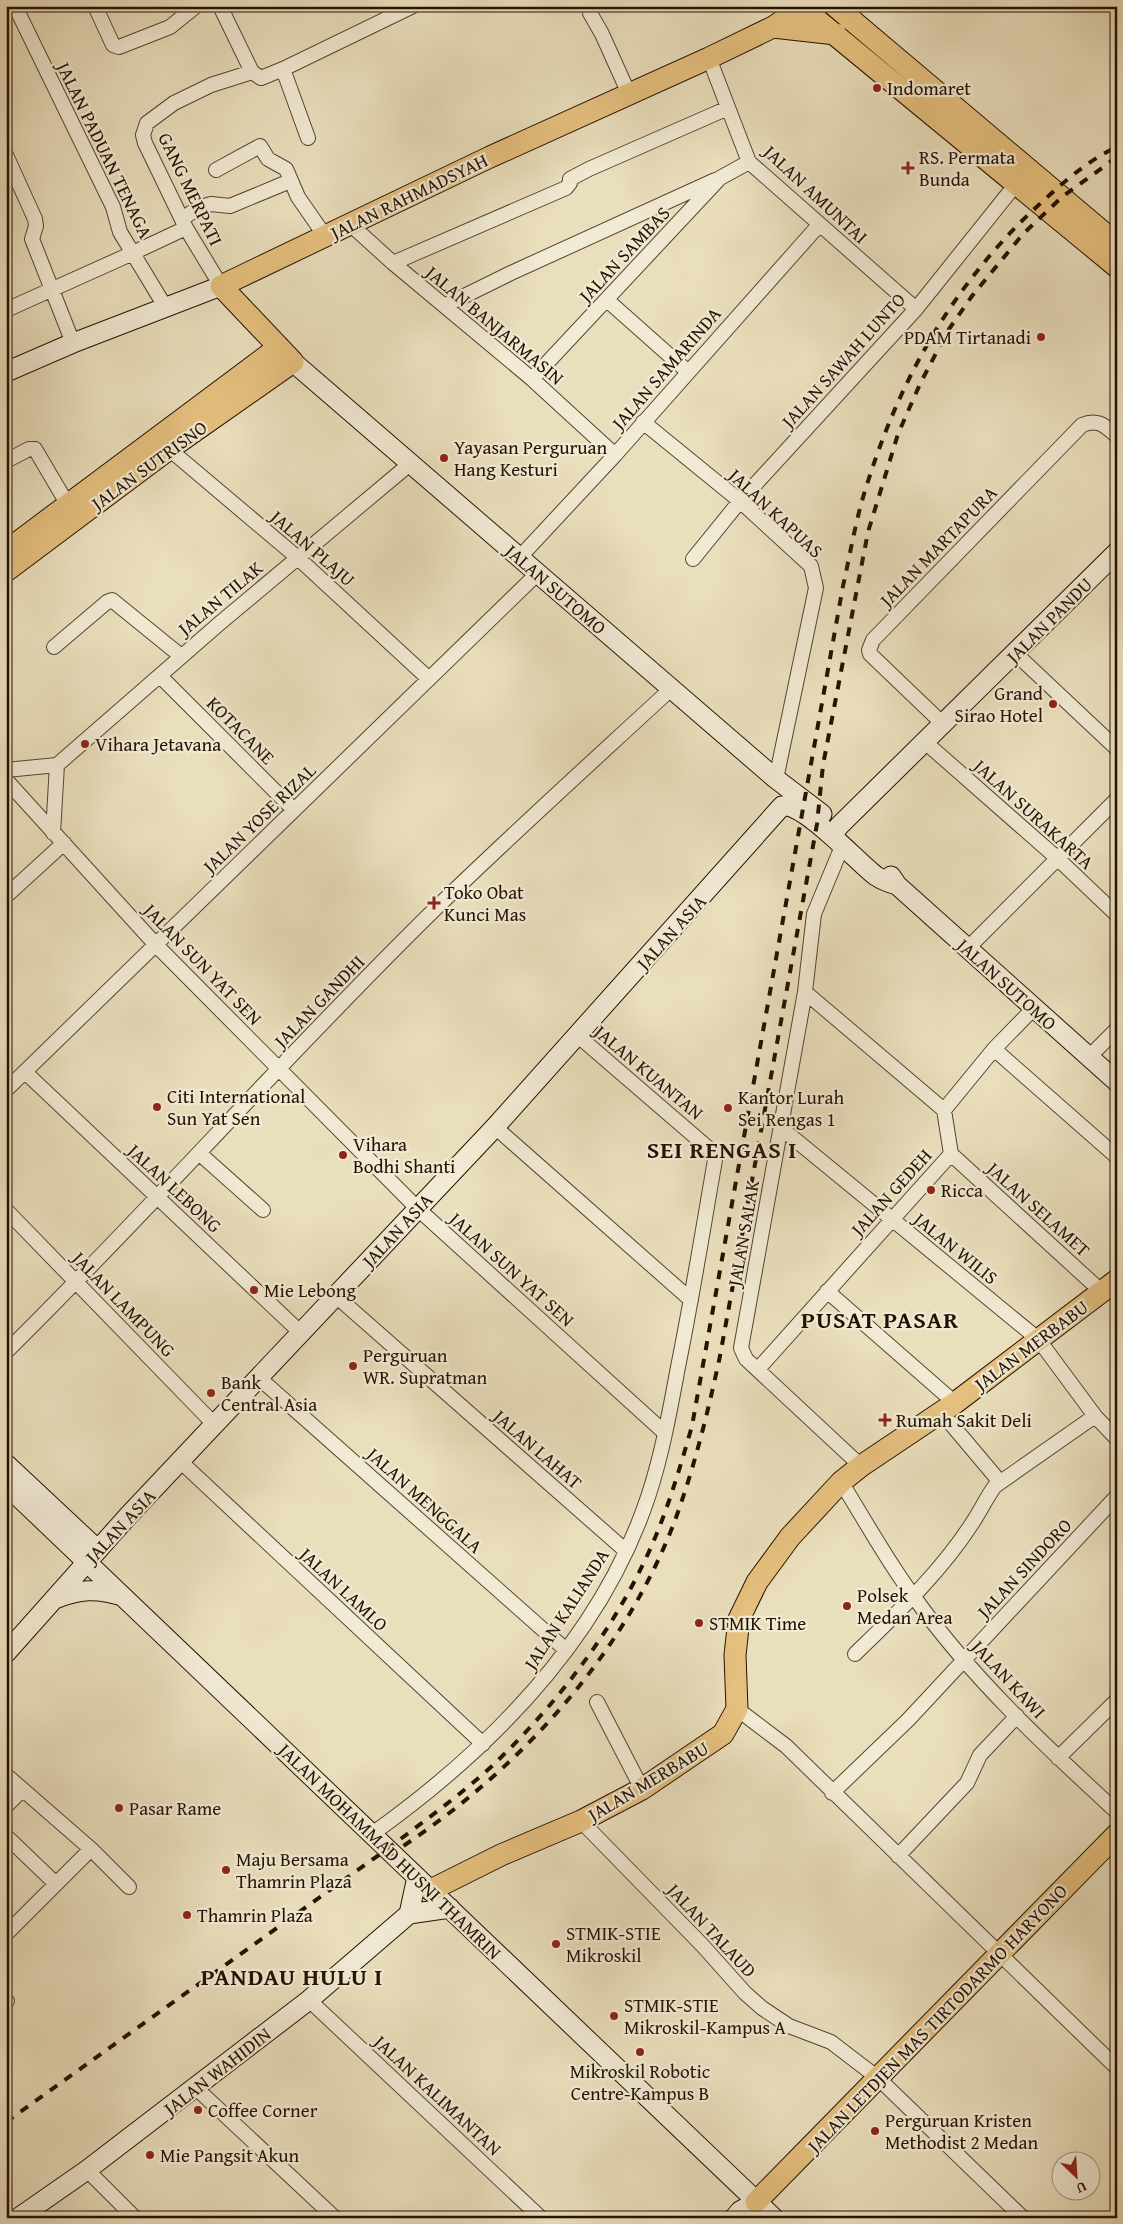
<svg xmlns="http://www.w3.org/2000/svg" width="1123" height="2224" font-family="'Gentium Book Plus',serif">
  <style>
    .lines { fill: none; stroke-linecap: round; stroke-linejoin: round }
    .street-casing { stroke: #564431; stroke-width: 16 }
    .secondary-casing { stroke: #251102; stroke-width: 21 }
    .primary-casing { stroke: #251102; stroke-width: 23 }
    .street { stroke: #f1ead4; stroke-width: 14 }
    .secondary { stroke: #f1ead4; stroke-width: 19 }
    .primary { stroke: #e5c07e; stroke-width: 21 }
    .rail { stroke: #251102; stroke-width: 4; stroke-dasharray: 9 9; stroke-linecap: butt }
    .poi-dot { fill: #8f2418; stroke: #f1ead4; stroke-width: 2 }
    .labels { text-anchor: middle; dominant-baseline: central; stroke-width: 4.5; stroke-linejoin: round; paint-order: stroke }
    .poi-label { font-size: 19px; fill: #251102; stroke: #f1ead4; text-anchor: start }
    .street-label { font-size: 19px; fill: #251102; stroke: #f1ead4 }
    .district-label { font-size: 24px; font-weight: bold; letter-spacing: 1px; fill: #251102; stroke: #f1ead4 }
  </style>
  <rect width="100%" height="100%" fill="#eadfbd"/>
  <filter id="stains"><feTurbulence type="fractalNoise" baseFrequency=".004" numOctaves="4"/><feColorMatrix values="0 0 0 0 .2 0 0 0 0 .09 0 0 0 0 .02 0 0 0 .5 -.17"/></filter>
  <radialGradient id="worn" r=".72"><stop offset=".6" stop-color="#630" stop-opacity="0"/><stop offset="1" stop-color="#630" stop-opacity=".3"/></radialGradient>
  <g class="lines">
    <!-- street casing -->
    <g class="street-casing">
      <path id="street" d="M15,6L113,207L120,232L166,308
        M95,6L113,45L119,47L170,27L196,6
        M220,6L252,72L261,78L283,69L413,6
        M590,13L602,34L629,94
        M709,58L749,162L916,309
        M283,69L308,138
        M6,155L35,219L36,226L32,239L73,343
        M216,170L260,146L268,159L286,169L298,197L325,236
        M182,219L198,208L211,204L230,206L283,184
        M350,224L393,263L532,379L615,455
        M139,250L186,228
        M393,263L566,188L570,183V179L589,169L728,108
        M221,286L186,228L145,143L143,135L147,123L174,103L211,85L252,72
        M607,300L687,371
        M446,305L511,273L715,180
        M6,310L133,253
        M532,379L720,178L749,162
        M643,422L740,501L811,566L816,588L776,779
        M169,449L298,558L429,679
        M6,461L29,449H35L68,505
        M520,557L615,455L819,225
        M693,559L740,501L916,309L1016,184
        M54,647L107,602L112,600L181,656
        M1016,654L1117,749
        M160,676L294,810
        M942,723L870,654L869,650L873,640L1082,425C1098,418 1105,426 1117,436
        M925,742L1057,858L1117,915
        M6,770L57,765L220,623L411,463
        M6,780L156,945L417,1208L665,1433
        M53,833L57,765
        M843,844L814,914L805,992L741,1348L746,1359L861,1466
        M6,896L64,843
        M968,948L1117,799
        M805,992L944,1110
        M994,1049L1117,1157
        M1089,1057L1117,1029
        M25,1072L300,1332
        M6,1090L538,573
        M495,1127L691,1300
        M781,1128L1038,1339L1095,1416L1117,1439
        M199,1153L263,1210
        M951,1154L1101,1291
        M951,1154L944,1110L994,1049L1034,1008
        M6,1210L214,1424
        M827,1291L955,1403
        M336,1296L626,1551
        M6,1352C152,1208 287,1054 433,911C511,835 592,762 672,688
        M759,1368L951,1154
        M258,1377L566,1650
        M941,1412L1000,1482
        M180,1461L483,1744
        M841,1482C865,1520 887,1561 914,1597C971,1677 1045,1746 1117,1812
        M855,1654C895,1615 940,1573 971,1525C980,1512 986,1498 995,1486L1095,1416
        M597,1702L642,1789
        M737,1709L786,1746L1117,2068
        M1058,1758L1117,1700
        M6,1775L91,1849L129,1887
        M832,1793L908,1720L1117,1496
        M6,1806L22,1790
        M581,1821L703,1946L745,1993L762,2008L789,2026L831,2042L878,2078L1023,2218
        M372,1834C491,1749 601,1638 648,1497C662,1455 670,1410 678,1367C692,1298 703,1229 715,1160L714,1153L577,1035
        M6,1836L56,1884
        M898,1856L967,1783L980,1755L1017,1716
        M6,1934L91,1849
        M309,2000L541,2218
        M6,2001H7
        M196,2088L335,2218
        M87,2170L135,2218"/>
    </g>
    <!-- secondary casing -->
    <g class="secondary-casing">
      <path id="secondary" d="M293,362L776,779L822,814
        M6,372L73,343L221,286
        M832,836L839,826L1117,552
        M891,876L897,885L1117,1082
        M6,1464L98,1550
        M6,1485L774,2218
        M55,1599C79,1589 97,1588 122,1596
        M6,1653L128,1516L495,1127L782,806C805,803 857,862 876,876C882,880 890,883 897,885
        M409,1914L417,1877
        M18,2218L87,2170L309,2000L409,1914L450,1908
        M734,2218L740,2211L756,2202"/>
    </g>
    <!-- primary casing -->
    <g class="primary-casing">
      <path id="primary" d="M800,6L1117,267
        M835,6L1117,244
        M773,27L836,34
        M6,551L279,347
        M6,571L169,449L293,362L221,286L490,157L709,58L773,27L805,6
        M431,1890L501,1855L581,1821L642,1789L723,1734L737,1709L735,1655L739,1619L757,1582L790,1537L841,1482L861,1466L955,1403L1117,1280
        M756,2202L1117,1834"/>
    </g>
    <!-- street -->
    <use href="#street" class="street"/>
    <!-- secondary -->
    <use href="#secondary" class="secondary"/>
    <!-- primary -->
    <use href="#primary" class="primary"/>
    <!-- rail -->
    <path class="rail" d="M389,1856C415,1838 443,1819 468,1798C557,1725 632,1632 674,1523C694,1469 708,1412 720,1356L817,824L823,765L868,532L898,434L920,384L947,332L972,296L1023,234L1062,197L1117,157
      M6,2122L390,1847C424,1821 459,1796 491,1767C554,1707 609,1637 646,1558C666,1516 679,1471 692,1426L843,586C850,555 855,524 864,494C897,385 948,292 1030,213C1056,189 1084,162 1117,147"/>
  </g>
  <!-- markers -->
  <g class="poi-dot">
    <circle cx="877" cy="88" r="5"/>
    <path d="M905.5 160.5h5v5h5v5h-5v5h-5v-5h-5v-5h5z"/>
    <circle cx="1041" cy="337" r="5"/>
    <circle cx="444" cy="458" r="5"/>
    <circle cx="1053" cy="704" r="5"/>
    <circle cx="85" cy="744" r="5"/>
    <path d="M431.5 895.5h5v5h5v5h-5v5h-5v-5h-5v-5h5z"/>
    <circle cx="157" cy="1107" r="5"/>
    <circle cx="728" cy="1108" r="5"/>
    <circle cx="343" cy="1155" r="5"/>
    <circle cx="931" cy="1190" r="5"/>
    <circle cx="254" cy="1290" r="5"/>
    <circle cx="353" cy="1366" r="5"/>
    <circle cx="211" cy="1393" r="5"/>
    <path d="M882.5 1412.5h5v5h5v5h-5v5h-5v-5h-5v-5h5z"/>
    <circle cx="847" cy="1606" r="5"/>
    <circle cx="699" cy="1623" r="5"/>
    <circle cx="119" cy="1808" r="5"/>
    <circle cx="226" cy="1870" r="5"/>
    <circle cx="187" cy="1915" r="5"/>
    <circle cx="556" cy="1944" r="5"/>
    <circle cx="614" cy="2016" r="5"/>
    <circle cx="640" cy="2052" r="5"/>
    <circle cx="198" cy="2110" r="5"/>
    <circle cx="875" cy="2131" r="5"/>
    <circle cx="150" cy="2155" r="5"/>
  </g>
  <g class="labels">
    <!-- poi labels -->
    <g class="poi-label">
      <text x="887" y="88">Indomaret</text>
      <text x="919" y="157">RS. Permata<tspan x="919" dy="22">Bunda</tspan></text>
      <text x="1031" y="337" text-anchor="end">PDAM Tirtanadi</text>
      <text x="454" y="447">Yayasan Perguruan<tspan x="454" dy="22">Hang Kesturi</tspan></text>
      <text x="1043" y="693" text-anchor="end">Grand<tspan x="1043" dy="22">Sirao Hotel</tspan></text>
      <text x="95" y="744">Vihara Jetavana</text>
      <text x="444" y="892">Toko Obat<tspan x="444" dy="22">Kunci Mas</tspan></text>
      <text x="167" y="1096">Citi International<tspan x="167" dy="22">Sun Yat Sen</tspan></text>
      <text x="738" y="1097">Kantor Lurah<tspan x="738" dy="22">Sei Rengas 1</tspan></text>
      <text x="353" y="1144">Vihara<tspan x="353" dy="22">Bodhi Shanti</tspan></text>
      <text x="941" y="1190">Ricca</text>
      <text x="264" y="1290">Mie Lebong</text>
      <text x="363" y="1355">Perguruan<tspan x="363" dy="22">WR. Supratman</tspan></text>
      <text x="221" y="1382">Bank<tspan x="221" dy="22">Central Asia</tspan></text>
      <text x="896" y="1420">Rumah Sakit Deli</text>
      <text x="857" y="1595">Polsek<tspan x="857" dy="22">Medan Area</tspan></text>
      <text x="709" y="1623">STMIK Time</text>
      <text x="129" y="1808">Pasar Rame</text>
      <text x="236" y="1859">Maju Bersama<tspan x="236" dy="22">Thamrin Plaza</tspan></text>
      <text x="197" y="1915">Thamrin Plaza</text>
      <text x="566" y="1933">STMIK-STIE<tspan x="566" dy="22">Mikroskil</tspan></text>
      <text x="624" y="2005">STMIK-STIE<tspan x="624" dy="22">Mikroskil-Kampus A</tspan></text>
      <text x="640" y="2071" text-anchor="middle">Mikroskil Robotic<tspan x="640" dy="22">Centre-Kampus B</tspan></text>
      <text x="208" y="2110">Coffee Corner</text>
      <text x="885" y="2120">Perguruan Kristen<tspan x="885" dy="22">Methodist 2 Medan</tspan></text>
      <text x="160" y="2155">Mie Pangsit Akun</text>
    </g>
    <!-- street labels -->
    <g class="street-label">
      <text transform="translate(105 150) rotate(64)">JALAN PADUAN TENAGA</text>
      <text transform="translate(191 189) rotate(64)">GANG MERPATI</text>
      <text transform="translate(816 194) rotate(43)">JALAN AMUNTAI</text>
      <text transform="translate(409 196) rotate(-26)">JALAN RAHMADSYAH</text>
      <text transform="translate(624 254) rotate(-47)">JALAN SAMBAS</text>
      <text transform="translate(495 325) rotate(40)">JALAN BANJARMASIN</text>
      <text transform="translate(843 360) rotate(-48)">JALAN SAWAH LUNTO</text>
      <text transform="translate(666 368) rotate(-49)">JALAN SAMARINDA</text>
      <text transform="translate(149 465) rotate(-36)">JALAN SUTRISNO</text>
      <text transform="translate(776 513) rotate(43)">JALAN KAPUAS</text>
      <text transform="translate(938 546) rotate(-46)">JALAN MARTAPURA</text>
      <text transform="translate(313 548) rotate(41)">JALAN PLAJU</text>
      <text transform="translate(556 589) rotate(41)">JALAN SUTOMO</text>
      <text transform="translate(220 598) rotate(-40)">JALAN TILAK</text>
      <text transform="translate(1049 620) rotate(-45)">JALAN PANDU</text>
      <text transform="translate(241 730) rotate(45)">KOTACANE</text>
      <text transform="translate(1034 814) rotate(42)">JALAN SURAKARTA</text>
      <text transform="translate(259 818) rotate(-44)">JALAN YOSE RIZAL</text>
      <text transform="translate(671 932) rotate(-48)">JALAN ASIA</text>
      <text transform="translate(203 964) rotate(46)">JALAN SUN YAT SEN</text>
      <text transform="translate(1007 984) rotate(42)">JALAN SUTOMO</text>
      <text transform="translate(319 1001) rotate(-46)">JALAN GANDHI</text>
      <text transform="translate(649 1072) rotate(40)">JALAN KUANTAN</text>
      <text transform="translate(175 1188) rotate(43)">JALAN LEBONG</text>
      <text transform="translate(891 1192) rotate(-48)">JALAN GEDEH</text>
      <text transform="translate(1039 1209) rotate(42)">JALAN SELAMET</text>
      <text transform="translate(397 1230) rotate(-47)">JALAN ASIA</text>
      <text transform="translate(743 1233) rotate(-80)">JALAN SALAK</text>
      <text transform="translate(956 1248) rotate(39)">JALAN WILIS</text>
      <text transform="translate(512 1269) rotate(42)">JALAN SUN YAT SEN</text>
      <text transform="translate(124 1304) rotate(46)">JALAN LAMPUNG</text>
      <text transform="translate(1031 1345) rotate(-37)">JALAN MERBABU</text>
      <text transform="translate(538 1449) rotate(41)">JALAN LAHAT</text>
      <text transform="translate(425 1500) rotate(42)">JALAN MENGGALA</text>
      <text transform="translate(120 1526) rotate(-47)">JALAN ASIA</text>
      <text transform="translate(1024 1568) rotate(-47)">JALAN SINDORO</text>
      <text transform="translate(344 1589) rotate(43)">JALAN LAMLO</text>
      <text transform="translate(566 1609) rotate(-57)">JALAN KALIANDA</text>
      <text transform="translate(1009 1679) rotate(47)">JALAN KAWI</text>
      <text transform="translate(648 1781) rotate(-31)">JALAN MERBABU</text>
      <text transform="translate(390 1851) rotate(44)">JALAN MOHAMMAD HUSNI THAMRIN</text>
      <text transform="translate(712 1930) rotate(47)">JALAN TALAUD</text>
      <text transform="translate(937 2018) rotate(-46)">JALAN LETDJEN MAS TIRTODARMO HARYONO</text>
      <text transform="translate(217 2071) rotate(-38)">JALAN WAHIDIN</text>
      <text transform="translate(438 2095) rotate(43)">JALAN KALIMANTAN</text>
    </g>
    <!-- district labels -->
    <g class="district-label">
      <text x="722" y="1149">SEI RENGAS I</text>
      <text x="880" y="1319">PUSAT PASAR</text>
      <text x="292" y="1976">PANDAU HULU I</text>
    </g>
  </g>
  <!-- margin -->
  <rect width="1123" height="2224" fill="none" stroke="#eadfbd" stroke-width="25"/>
  <rect x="8" y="8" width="1108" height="2209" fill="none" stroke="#251102" stroke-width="2.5"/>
  <rect x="12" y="12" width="1098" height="2199" fill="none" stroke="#251102"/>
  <!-- north arrow -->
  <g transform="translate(1076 2176) rotate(155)"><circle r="24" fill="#f1ead4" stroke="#9f9380"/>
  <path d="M0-4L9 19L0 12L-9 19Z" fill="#8f2418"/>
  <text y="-8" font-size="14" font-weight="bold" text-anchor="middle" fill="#251102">U</text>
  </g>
  <rect width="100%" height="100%" filter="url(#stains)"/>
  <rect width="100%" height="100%" fill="url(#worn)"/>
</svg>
